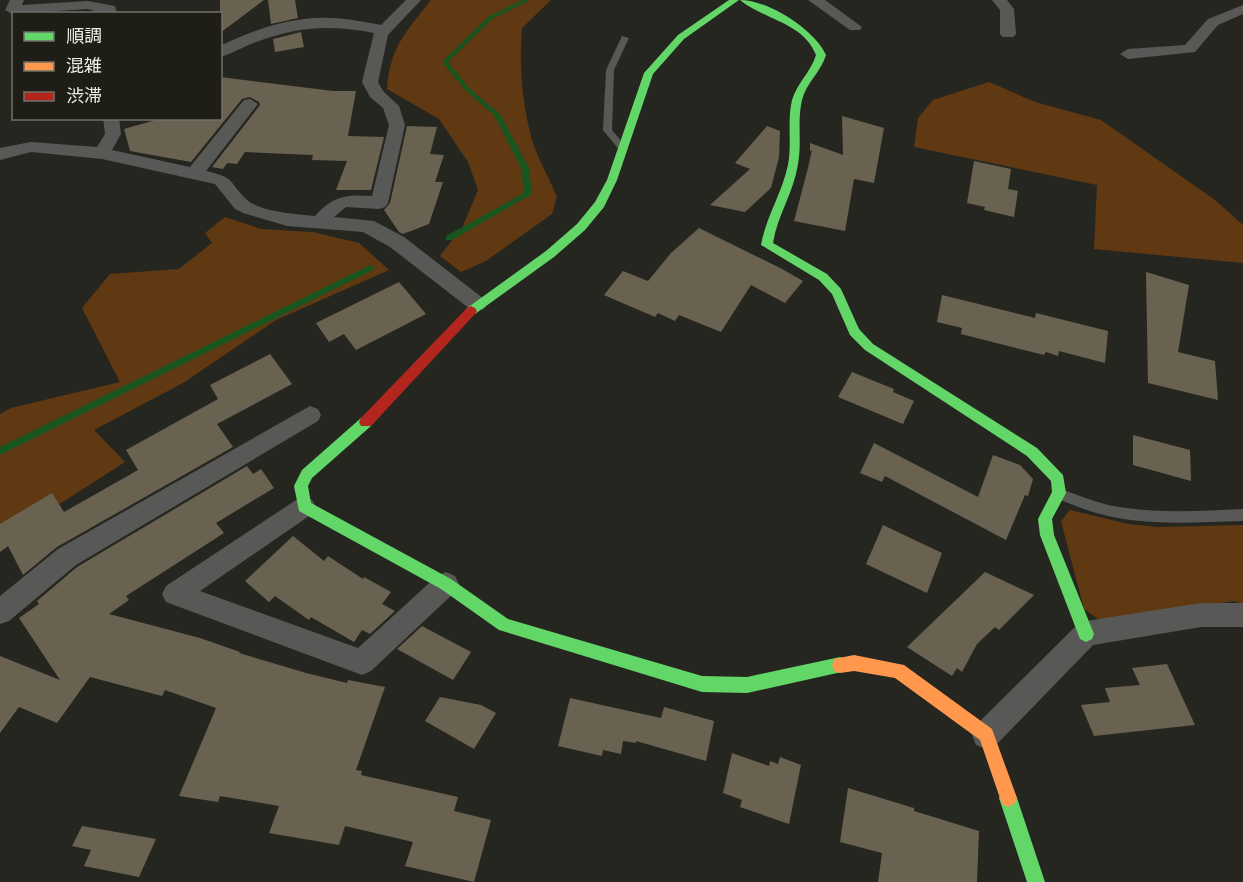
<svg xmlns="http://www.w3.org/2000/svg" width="1243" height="882" font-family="Spectral,'Noto Sans JP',serif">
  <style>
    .green { fill: #603913 }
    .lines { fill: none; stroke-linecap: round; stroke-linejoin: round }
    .stream { fill: #19551f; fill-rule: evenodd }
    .building { fill: #6a6250 }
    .lane { fill: #585957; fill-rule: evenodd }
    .street { fill: #585957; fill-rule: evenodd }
    .fast { fill: #63d668; fill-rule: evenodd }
    .slow { fill: #ff974d; fill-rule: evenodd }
    .jam { fill: #b3261e; fill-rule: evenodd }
  </style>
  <rect width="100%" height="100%" fill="#262621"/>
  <!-- green -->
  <path class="green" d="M431,0H551L522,28C519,66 522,103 532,140C538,159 549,178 557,197L552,214L486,261L461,272L440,256L463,226L478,190L468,162L439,119L387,89C390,47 406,32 431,0Z
    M989,82L1035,102L1101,120L1215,200L1243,225V263L1094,249L1097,185L914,147L918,118L933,100Z
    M225,217L261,229L313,232L359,243L389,270L276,320L183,383L94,430L125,462L58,505L0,534V414L11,408L120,382L82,308L110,274L179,269L212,243L205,233Z
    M1070,510L1128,524L1158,527L1243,525V604L1234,601L1101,621L1084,609L1061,521Z"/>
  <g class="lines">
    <!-- stream -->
    <path class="stream" d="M522,0H530L492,19L448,62L470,89L500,114L529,168L532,194L452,240H446V236L524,193L521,168L494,115L466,91L442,62L488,17Z
      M370,265L374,268L373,270L0,455V447Z"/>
  </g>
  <!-- building -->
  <path class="building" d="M220,0H264L220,33Z
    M268,0H295L298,18L271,24Z
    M301,32L304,47L275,52L273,39Z
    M220,77L333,91H356L348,136L384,137L371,190H336L347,161L312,160L313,155L245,152L237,164L227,163L223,169L212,167L260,105L259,102L250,97L242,99L191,162L130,151L124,129L163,118H220Z
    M842,116L884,128L874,183L854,179L845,231L794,221L808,168L812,150L810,151V143L843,155Z
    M407,126L437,127L430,154L444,155L435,182H443L429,224L403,234L399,232L384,210L390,203Z
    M767,126L780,131L779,157L771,188L745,212L710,205L750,169L735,163Z
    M974,161L1011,169L1008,189L1018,191L1014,217L984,210L985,207L967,203Z
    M699,228L782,269L803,281L785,303L751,285L721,332L679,315L675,321L658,313L655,317L604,295L623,271L648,281L671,253Z
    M1146,272L1189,285L1178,352L1215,361L1218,400L1148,383Z
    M399,282L426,314L356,350L344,334L329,342L316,323Z
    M942,295L1035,318L1036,313L1108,331L1105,363L1059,351L1058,356L1046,352L1044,355L961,334L962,328L937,322Z
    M270,354L292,384L217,424L233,447L57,547L23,575L8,546L0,552V524L52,493L64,512L138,470L126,450L218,399L210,385Z
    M852,372L894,389L893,392L914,401L903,424L838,397Z
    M1133,435L1190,450L1191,481L1133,465Z
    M874,443L978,497L993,455L1020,465L1033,479L1028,496L1025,495L1006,540L885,476L882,482L860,473Z
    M247,466L253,474L261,469L274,488L216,523L224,533L126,596L129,600L109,614L200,638L240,652L239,653L306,673L347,683L348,680L385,687L356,770L362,771L361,775L458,797L454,811L491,820L474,882L405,866L413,842L345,826L339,845L269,833L279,806L220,796L218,802L179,796L216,708L165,690L162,696L90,677L57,723L19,707L0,733V656L60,680L19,618L39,604L37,601L77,567Z
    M883,525L942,553L927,593L866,564Z
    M293,536L324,561L328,556L363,579L364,577L391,592L382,604L395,611L370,634L362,630L354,642L311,617L309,620L275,596L269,602L245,581Z
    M985,572L1034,595L999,630L995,627L977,644L962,672L957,668L952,676L907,647Z
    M422,626L471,652L453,680L397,649Z
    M1167,664L1195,725L1094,736L1081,705L1110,702L1105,688L1140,685L1132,668Z
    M440,697L481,705L496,713L474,749L425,721Z
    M570,698L661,718L664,707L714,721L706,761L636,741V743L623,741L621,754L603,750L602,756L558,746Z
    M732,753L769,766L770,761L778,764L780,757L801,765L789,824L740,807L742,800L723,793Z
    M848,788L914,808V811L979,831L977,882H878L882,853L840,842Z
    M82,826L156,839L139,877L84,866L91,850L72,846Z"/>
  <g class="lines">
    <!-- lane -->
    <path class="lane" d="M622,36L629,38L614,70L612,130L628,149L623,152L620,151L603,130L606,70Z
      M1060,489C1076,494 1092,501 1108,505C1153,514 1198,511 1243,509V521C1198,522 1153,526 1108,516C1090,512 1073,505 1056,498L1054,494L1056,490Z"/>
    <!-- street -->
    <path class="street" d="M10,0H24L22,5L88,1L115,6L117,14H103L88,9L12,14L5,10Z
      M406,0H421L388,35L378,82L383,91L399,106L405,125L388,203L385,207L379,209L346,207L334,217L374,221L404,237L484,299L487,304L484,309L477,311L470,309L390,247L363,232L287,226L243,213L235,209L215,184L102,159L31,152L0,160V148L31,142L97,147L105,134L103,118H119L121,134L112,150L190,167L244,100L250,99L258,104L206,171C237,178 227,181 247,200C261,212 297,214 315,216C332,196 347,194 372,196L389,125L383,108L370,97L362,82L374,33C331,25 301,26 259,41C246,45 234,53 220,57V46C252,30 294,16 330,18C347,18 364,22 381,25Z
      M808,0H825L862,27L860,30H850Z
      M992,0H1007L1014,9L1016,34L1013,37H1003L1000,34V10Z
      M1243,5V14L1218,25L1195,52L1128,59L1120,54L1128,49L1185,45L1208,19Z
      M310,406L318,409L321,415L318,421L76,565L9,621L0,624V596L58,549Z
      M304,497L312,500L316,507L312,514L200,591L358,648L437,576L446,572L455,576L459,584L455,592L371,671L362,675L166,602L162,594L166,586L296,500Z
      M1201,603H1243V627H1201L1093,645L996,745L986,749L976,745L972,735L976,725L1077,625L1086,621Z"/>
    <!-- fast -->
    <path class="fast" d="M729,0H739L684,39L653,74L617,180L604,207L585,230L554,257L475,314H467L465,311L467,308L546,251L577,224L595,202L607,180L644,73L678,35Z
      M740,0C768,0 814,29 826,55C821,72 806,83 802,100C797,121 802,143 798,164C794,192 777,216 773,243L827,274L841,289L859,329L873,344L1037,448L1063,475L1066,493L1052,519L1054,535L1094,634L1092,639L1086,642L1080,639L1040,535L1038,519L1052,492L1051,481L1027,456L865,350L850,335L832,294L819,280L761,245C766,217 782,193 788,165C792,144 787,121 792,100C797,83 811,72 816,55C803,22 764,20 740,0Z
      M366,417L371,418L373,422L371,426L312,478L308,486L311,503L451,579L508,619L702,676L747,677L840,657L846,659L848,665L846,671L747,693L702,692L499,630L441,589L299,511L294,486L302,470L361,418Z
      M1008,789L1014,792L1017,798L1045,882H1027L999,798L1002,792Z"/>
    <!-- slow -->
    <path class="slow" d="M854,655L904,665L992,729L1017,798L1014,804L1008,807L1002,804L980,740L895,678L854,671L840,673L834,671L832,665L834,659Z"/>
    <!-- jam -->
    <path class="jam" d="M471,306L475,308L477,311L475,314L371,426H361L359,422L361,418L467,308Z"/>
  </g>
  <!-- legend -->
  <rect x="12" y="12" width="210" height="108" fill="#1e1d16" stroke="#71706a" stroke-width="1.5"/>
  <rect x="24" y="32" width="30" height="9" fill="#63d668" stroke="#71706a" stroke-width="1.5"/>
  <text x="66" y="42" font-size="18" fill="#eeede8">順調</text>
  <rect x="24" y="62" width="30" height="9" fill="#ff974d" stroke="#71706a" stroke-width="1.5"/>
  <text x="66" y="72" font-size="18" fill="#eeede8">混雑</text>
  <rect x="24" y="92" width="30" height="9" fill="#b3261e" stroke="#71706a" stroke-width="1.5"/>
  <text x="66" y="102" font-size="18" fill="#eeede8">渋滞</text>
</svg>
